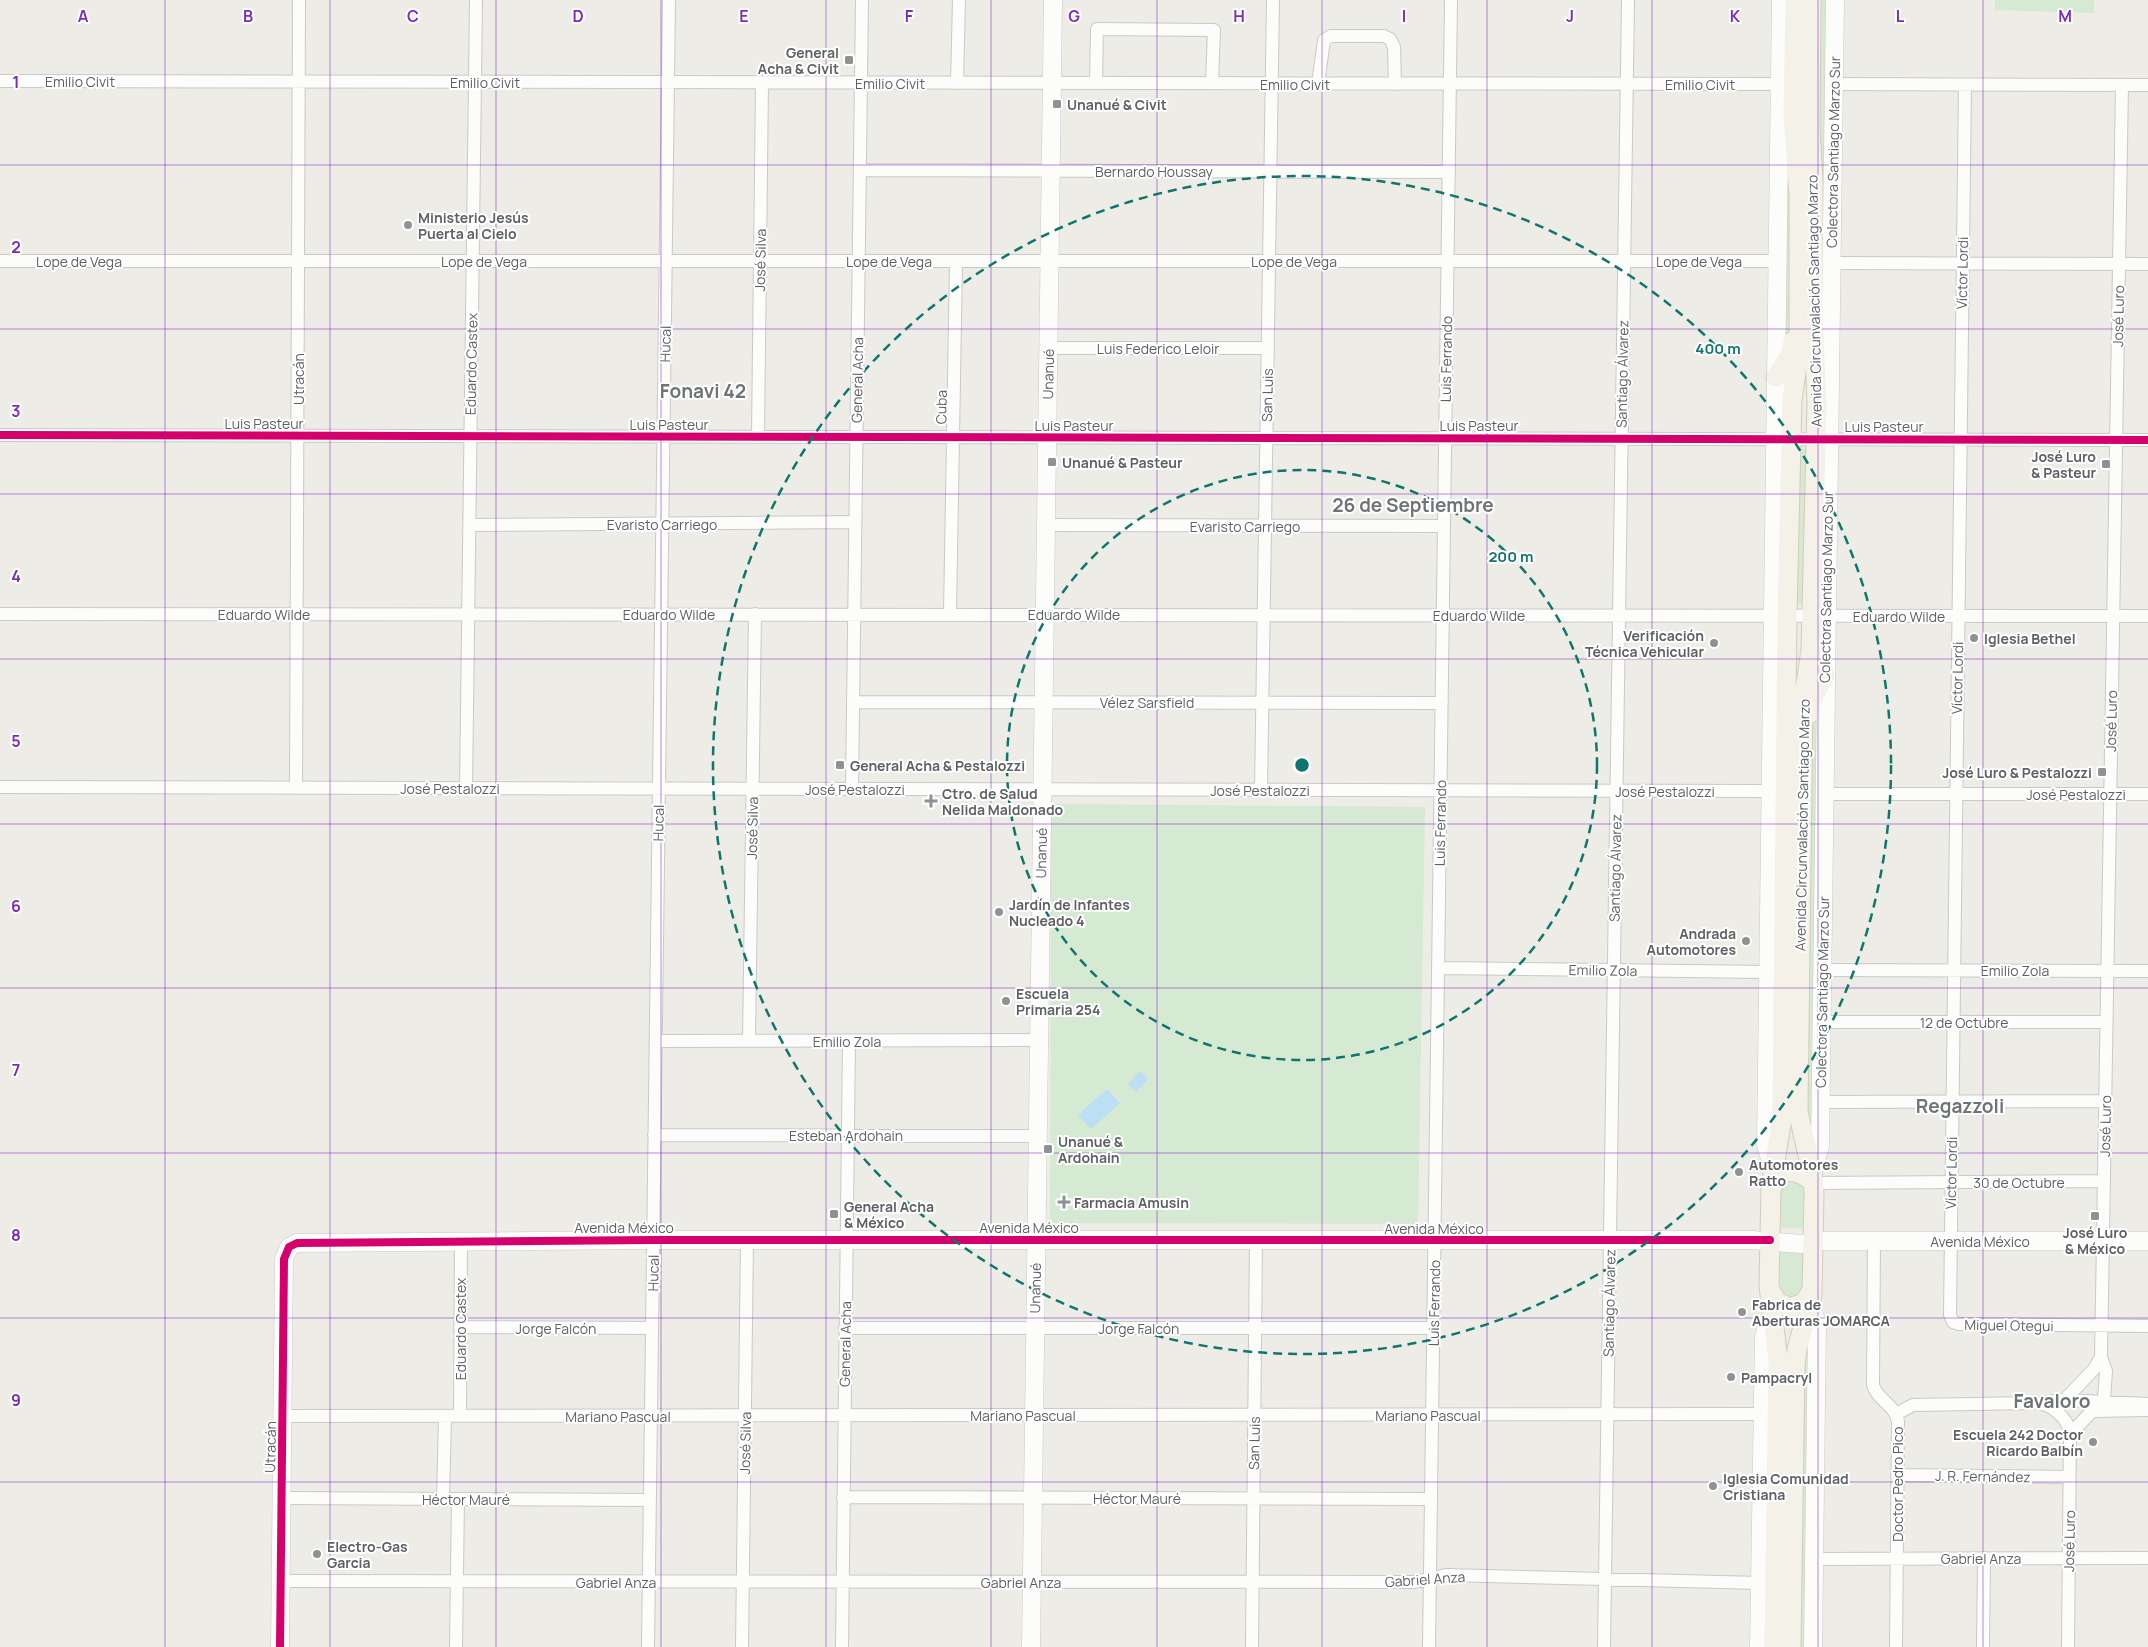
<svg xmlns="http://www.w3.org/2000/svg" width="2148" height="1647" font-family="Manrope,sans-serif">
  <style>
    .green { fill: #d6e9d3 }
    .water { fill: #bddff6 }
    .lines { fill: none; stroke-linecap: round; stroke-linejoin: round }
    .street-casing { stroke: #c9c9c8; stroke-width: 14 }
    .secondary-casing { stroke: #cacac9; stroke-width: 19 }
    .primary-casing { stroke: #d4ccb6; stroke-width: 21 }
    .street { stroke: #fcfcfb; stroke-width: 12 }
    .secondary { stroke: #fcfcfb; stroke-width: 18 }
    .primary { stroke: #f3f1e8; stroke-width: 19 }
    .cycleway-casing { stroke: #fff; stroke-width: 11 }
    .cycleway { stroke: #d6006c; stroke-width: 8 }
    .grid { fill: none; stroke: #7b2cbf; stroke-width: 1; stroke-opacity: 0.55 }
    .ring { fill: none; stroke: #0f766e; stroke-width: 2.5; stroke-dasharray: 9 6 }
    .poi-dot { fill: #8f9292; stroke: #fff; stroke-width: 2 }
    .labels { text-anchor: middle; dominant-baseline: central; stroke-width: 4; stroke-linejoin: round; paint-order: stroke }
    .poi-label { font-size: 14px; font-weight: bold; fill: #5d6165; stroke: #fff; text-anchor: start }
    .street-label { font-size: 14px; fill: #5d6165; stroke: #fff }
    .district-label { font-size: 19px; font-weight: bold; fill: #6e7377; stroke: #fff }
    .grid-label { font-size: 16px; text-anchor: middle; font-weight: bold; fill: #7b2cbf; stroke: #fff; stroke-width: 4; stroke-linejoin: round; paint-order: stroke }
    .centre { fill: #0f766e; stroke: #fff; stroke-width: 2.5 }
    .ring-label { font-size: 15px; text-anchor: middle; font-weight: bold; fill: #0f766e; stroke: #fff; stroke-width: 4; stroke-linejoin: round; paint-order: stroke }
  </style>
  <rect width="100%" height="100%" fill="#edece7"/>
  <!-- green -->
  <path class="green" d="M1785,0L1794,187L1789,347L1782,360Z
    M1816,0H1830L1825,402L1814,126Z
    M1995,0H2094V13L1995,10Z
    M1799,449H1808L1804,604H1794Z
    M1820,692L1816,1151L1806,1125L1812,712Z
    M1051,804L1425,807L1418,1224L1050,1223Z
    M1791,1180L1802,1185L1804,1188L1805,1225L1802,1228H1783L1780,1225L1781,1188Z
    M1780,1250L1804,1251V1288L1798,1297L1789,1298L1780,1290Z
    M1810,1320L1809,1647H1795L1800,1367Z"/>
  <!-- water -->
  <path class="water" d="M1140,1071L1148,1079L1136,1092L1128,1084Z
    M1107,1089L1120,1103L1091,1129L1078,1115Z"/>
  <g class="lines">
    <!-- street casing -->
    <g class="street-casing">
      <path id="street" d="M0,81L1780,84
        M957,83L959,0
        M1096,83L1097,29L1214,30L1212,83
        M1318,84L1324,40L1331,36H1384L1390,39L1394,47L1395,84
        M1834,84L2148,85
        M1965,85L1950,1315L1953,1322L1959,1324L2148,1326
        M860,170L1449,172
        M0,261H1778
        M1831,263L2148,264
        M1048,348H1268
        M0,435L2148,440
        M758,436L762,83
        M470,525L855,522
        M1046,525L1444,526
        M0,614L2148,616
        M950,614L956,261
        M853,702L1442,703
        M0,787L1771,791
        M296,788L299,0
        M466,788L476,0
        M852,789L862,0
        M1261,790L1273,0
        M1824,794H2148
        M1438,968L1768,972
        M1822,970L2148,971
        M1821,1022H2106
        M656,1041L1039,1040
        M749,1041L755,614
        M1820,1102L2105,1101
        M654,1135L1037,1136
        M1813,1183L2104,1181
        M1874,1240L1873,1385C1877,1400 1896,1405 1898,1422L1896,1647
        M460,1327L652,1328
        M845,1328H1433
        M2039,1403C2053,1406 2066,1417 2070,1431L2068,1647
        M2055,1410L2094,1369L2101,1357L2122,85
        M2095,1411L2148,1410
        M1896,1414L1913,1405L2039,1403L2063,1400L2148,1404
        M283,1416L1763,1414
        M460,1416L461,1241
        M2070,1434L2104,1399L2106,1371L2101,1357
        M1897,1475L2069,1477
        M843,1497L1431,1499
        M282,1498L650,1500
        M443,1499L445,1416
        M1814,1559L2148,1558
        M281,1581L1414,1582L1446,1575L1760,1583
        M456,1647L458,1499
        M648,1647L669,0
        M742,1647L747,1240
        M842,1647L849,1041
        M1252,1647L1256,1240
        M1429,1647L1451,0
        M1604,1647L1628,0
        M1983,1647L1984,1558"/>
    </g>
    <!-- secondary casing -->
    <g class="secondary-casing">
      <path id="secondary" d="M1774,1172L1766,1145L1781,0
        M1812,1173L1820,1146L1835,0
        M1810,1303L1817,1323L1813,1647
        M280,1647L284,1259L289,1247L297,1243L653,1240H1752L1801,1244L1821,1241H2148
        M1031,1647L1053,0
        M1759,1647L1764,1337L1772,1311"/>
    </g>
    <!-- primary casing -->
    <g class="primary-casing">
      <path id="primary" d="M1776,377L1791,353L1793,341
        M1809,714L1810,703L1825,675
        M1772,1188C1779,1165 1799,1169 1813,1183
        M1770,1290L1777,1302L1790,1308L1804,1303L1812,1290
        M1774,1647L1778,1361L1769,1286L1771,1187L1782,1118L1787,615L1792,400L1799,352V196L1793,115L1795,0
        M1791,1647L1795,1366L1797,1349L1812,1295L1814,1193L1813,1178L1798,1111L1803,703L1811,650L1817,403L1813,313V182L1810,129L1811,0"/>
    </g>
    <!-- street -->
    <use href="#street" class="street"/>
    <!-- secondary -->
    <use href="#secondary" class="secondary"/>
    <!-- primary -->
    <use href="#primary" class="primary"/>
    <!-- cycleway casing -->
    <g class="cycleway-casing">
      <path id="cycleway" d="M0,435L2148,440
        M280,1647L284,1259L289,1247L297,1243L653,1240H1770"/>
    </g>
    <!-- cycleway -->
    <use href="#cycleway" class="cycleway"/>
  </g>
  <!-- grid -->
  <path class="grid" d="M165,0V1647M330,0V1647M496,0V1647M661,0V1647M826,0V1647M991,0V1647M1157,0V1647M1322,0V1647M1487,0V1647M1652,0V1647M1818,0V1647M1983,0V1647M0,165H2148M0,329H2148M0,494H2148M0,659H2148M0,824H2148M0,988H2148M0,1153H2148M0,1318H2148M0,1482H2148"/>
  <!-- distance rings -->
  <g class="ring">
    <circle cx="1302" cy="765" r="295"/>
    <circle cx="1302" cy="765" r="589"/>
  </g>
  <!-- markers -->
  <g class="poi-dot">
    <rect x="844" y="55" width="10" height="10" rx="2.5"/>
    <rect x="1052" y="99" width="10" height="10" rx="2.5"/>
    <circle cx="408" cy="225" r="5"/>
    <rect x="1047" y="457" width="10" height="10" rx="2.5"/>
    <rect x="2101" y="459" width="10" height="10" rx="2.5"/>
    <circle cx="1974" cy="638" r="5"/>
    <circle cx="1714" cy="643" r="5"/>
    <rect x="835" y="760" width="10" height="10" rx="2.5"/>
    <rect x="2097" y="767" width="10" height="10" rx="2.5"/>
    <path d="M928.5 793.5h5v5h5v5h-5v5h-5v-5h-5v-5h5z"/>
    <circle cx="999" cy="912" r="5"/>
    <circle cx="1746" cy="941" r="5"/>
    <circle cx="1006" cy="1001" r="5"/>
    <rect x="1043" y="1144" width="10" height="10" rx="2.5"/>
    <circle cx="1739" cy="1172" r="5"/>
    <path d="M1061.5 1194.5h5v5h5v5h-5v5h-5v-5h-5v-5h5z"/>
    <rect x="829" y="1209" width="10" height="10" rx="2.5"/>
    <rect x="2090" y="1211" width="10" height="10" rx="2.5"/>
    <circle cx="1742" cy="1312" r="5"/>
    <circle cx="1731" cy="1377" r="5"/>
    <circle cx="2093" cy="1442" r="5"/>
    <circle cx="1713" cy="1486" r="5"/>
    <circle cx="317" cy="1554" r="5"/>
  </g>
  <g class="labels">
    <!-- poi labels -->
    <g class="poi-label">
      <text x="839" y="52" text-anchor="end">General<tspan x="839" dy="16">Acha &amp; Civit</tspan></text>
      <text x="1067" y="104">Unanué &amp; Civit</text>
      <text x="418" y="217">Ministerio Jesús<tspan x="418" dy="16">Puerta al Cielo</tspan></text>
      <text x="2096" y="456" text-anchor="end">José Luro<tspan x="2096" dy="16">&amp; Pasteur</tspan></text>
      <text x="1062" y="462">Unanué &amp; Pasteur</text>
      <text x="1704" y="635" text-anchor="end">Verificación<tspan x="1704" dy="16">Técnica Vehicular</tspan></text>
      <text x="1984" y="638">Iglesia Bethel</text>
      <text x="850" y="765">General Acha &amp; Pestalozzi</text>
      <text x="2092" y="772" text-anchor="end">José Luro &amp; Pestalozzi</text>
      <text x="942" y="793">Ctro. de Salud<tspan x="942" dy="16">Nelida Maldonado</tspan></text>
      <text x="1009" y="904">Jardín de Infantes<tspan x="1009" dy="16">Nucleado 4</tspan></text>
      <text x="1736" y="933" text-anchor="end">Andrada<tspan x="1736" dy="16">Automotores</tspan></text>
      <text x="1016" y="993">Escuela<tspan x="1016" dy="16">Primaria 254</tspan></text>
      <text x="1058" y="1141">Unanué &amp;<tspan x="1058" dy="16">Ardohain</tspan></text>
      <text x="1749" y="1164">Automotores<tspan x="1749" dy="16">Ratto</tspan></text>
      <text x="1074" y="1202">Farmacia Amusin</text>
      <text x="844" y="1206">General Acha<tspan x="844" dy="16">&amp; México</tspan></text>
      <text x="2095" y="1232" text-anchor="middle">José Luro<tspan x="2095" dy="16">&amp; México</tspan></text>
      <text x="1752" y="1304">Fabrica de<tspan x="1752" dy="16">Aberturas JOMARCA</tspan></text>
      <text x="1741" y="1377">Pampacryl</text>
      <text x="2083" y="1434" text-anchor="end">Escuela 242 Doctor<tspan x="2083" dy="16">Ricardo Balbín</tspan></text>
      <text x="1723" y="1478">Iglesia Comunidad<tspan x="1723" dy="16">Cristiana</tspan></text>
      <text x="327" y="1546">Electro-Gas<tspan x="327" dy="16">Garcia</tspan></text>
    </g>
    <!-- street labels -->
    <g class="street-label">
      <text x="80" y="81">Emilio Civit</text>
      <text x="485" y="82">Emilio Civit</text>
      <text x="890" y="83">Emilio Civit</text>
      <text x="1295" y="84">Emilio Civit</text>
      <text x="1700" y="84">Emilio Civit</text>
      <text transform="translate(1833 152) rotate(-89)">Colectora Santiago Marzo Sur</text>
      <text x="1154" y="171">Bernardo Houssay</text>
      <text transform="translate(760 260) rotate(-89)">José Silva</text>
      <text x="79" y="261">Lope de Vega</text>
      <text x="484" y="261">Lope de Vega</text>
      <text x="889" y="261">Lope de Vega</text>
      <text x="1294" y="261">Lope de Vega</text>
      <text x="1699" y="261">Lope de Vega</text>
      <text transform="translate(1962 273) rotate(-89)">Víctor Lordi</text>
      <text transform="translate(1814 301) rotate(-91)">Avenida Circunvalación Santiago Marzo</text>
      <text transform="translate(2118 316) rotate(-89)">José Luro</text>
      <text transform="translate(665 344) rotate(-89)">Hucal</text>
      <text x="1158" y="348">Luis Federico Leloir</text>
      <text transform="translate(1446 359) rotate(-89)">Luis Ferrando</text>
      <text transform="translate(471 364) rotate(-89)">Eduardo Castex</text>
      <text transform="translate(1048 374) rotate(-89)">Unanué</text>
      <text transform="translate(1622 374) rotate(-89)">Santiago Álvarez</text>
      <text transform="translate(298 379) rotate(-90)">Utracán</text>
      <text transform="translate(857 380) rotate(-89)">General Acha</text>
      <text transform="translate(1267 395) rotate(-89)">San Luis</text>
      <text transform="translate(941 407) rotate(-89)">Cuba</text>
      <text x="264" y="423">Luis Pasteur</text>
      <text x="669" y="424">Luis Pasteur</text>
      <text x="1074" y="425">Luis Pasteur</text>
      <text x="1479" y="425">Luis Pasteur</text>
      <text x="1884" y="426">Luis Pasteur</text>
      <text x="662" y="524">Evaristo Carriego</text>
      <text x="1245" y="526">Evaristo Carriego</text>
      <text transform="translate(1826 587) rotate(-89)">Colectora Santiago Marzo Sur</text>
      <text x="264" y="614">Eduardo Wilde</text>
      <text x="669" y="614">Eduardo Wilde</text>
      <text x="1074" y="614">Eduardo Wilde</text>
      <text x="1479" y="615">Eduardo Wilde</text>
      <text x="1899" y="616">Eduardo Wilde</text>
      <text transform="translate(1957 678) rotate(-89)">Víctor Lordi</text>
      <text x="1147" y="702">Vélez Sarsfield</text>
      <text transform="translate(2111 721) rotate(-89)">José Luro</text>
      <text x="450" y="788">José Pestalozzi</text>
      <text x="855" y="789">José Pestalozzi</text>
      <text x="1260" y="790">José Pestalozzi</text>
      <text x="1665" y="791">José Pestalozzi</text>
      <text x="2076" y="794">José Pestalozzi</text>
      <text transform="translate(658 823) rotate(-89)">Hucal</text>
      <text transform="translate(1440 823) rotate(-89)">Luis Ferrando</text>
      <text transform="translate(1802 825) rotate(-89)">Avenida Circunvalación Santiago Marzo</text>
      <text transform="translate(752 828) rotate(-89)">José Silva</text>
      <text transform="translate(1041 853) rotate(-89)">Unanué</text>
      <text transform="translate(1615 868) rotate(-89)">Santiago Álvarez</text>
      <text transform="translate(1603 970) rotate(1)">Emilio Zola</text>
      <text x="2015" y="970">Emilio Zola</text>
      <text transform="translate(1822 992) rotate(-89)">Colectora Santiago Marzo Sur</text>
      <text x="1964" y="1022">12 de Octubre</text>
      <text x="847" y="1041">Emilio Zola</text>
      <text transform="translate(2105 1126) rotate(-89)">José Luro</text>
      <text x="846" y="1135">Esteban Ardohain</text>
      <text transform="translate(1951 1173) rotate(-89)">Víctor Lordi</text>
      <text x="2019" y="1182">30 de Octubre</text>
      <text x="624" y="1227">Avenida México</text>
      <text x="1029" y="1227">Avenida México</text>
      <text x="1434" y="1228">Avenida México</text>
      <text x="1980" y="1241">Avenida México</text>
      <text transform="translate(653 1273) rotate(-89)">Hucal</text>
      <text transform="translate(1035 1288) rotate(-89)">Unanué</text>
      <text transform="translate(1434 1303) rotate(-89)">Luis Ferrando</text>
      <text transform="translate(1609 1303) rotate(-89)">Santiago Álvarez</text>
      <text transform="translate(2009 1325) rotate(1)">Miguel Otegui</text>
      <text x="556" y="1328">Jorge Falcón</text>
      <text x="1139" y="1328">Jorge Falcón</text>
      <text transform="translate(460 1329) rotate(-90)">Eduardo Castex</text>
      <text transform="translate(845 1344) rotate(-89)">General Acha</text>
      <text x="1023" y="1415">Mariano Pascual</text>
      <text x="1428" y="1415">Mariano Pascual</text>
      <text x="618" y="1416">Mariano Pascual</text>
      <text transform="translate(745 1443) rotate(-89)">José Silva</text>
      <text transform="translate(1254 1443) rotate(-89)">San Luis</text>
      <text transform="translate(270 1447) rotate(-89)">Utracán</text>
      <text transform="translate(1983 1476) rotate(1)">J. R. Fernández</text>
      <text transform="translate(1897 1484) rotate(-90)">Doctor Pedro Pico</text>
      <text x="1137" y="1498">Héctor Mauré</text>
      <text x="466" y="1499">Héctor Mauré</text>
      <text transform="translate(2069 1541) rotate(-89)">José Luro</text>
      <text x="1981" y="1558">Gabriel Anza</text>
      <text transform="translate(1425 1579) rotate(-4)">Gabriel Anza</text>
      <text x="616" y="1582">Gabriel Anza</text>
      <text x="1021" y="1582">Gabriel Anza</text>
    </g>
    <!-- district labels -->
    <g class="district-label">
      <text x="703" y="391">Fonavi 42</text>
      <text x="1413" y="505">26 de Septiembre</text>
      <text x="1960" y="1106">Regazzoli</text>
      <text x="2052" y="1401">Favaloro</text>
    </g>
  </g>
  <g class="grid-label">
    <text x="83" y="22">A</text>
    <text x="248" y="22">B</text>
    <text x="413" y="22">C</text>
    <text x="578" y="22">D</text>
    <text x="744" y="22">E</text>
    <text x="909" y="22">F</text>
    <text x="1074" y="22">G</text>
    <text x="1239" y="22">H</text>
    <text x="1404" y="22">I</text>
    <text x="1570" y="22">J</text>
    <text x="1735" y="22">K</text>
    <text x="1900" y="22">L</text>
    <text x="2065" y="22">M</text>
    <text x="16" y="88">1</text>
    <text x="16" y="253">2</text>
    <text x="16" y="417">3</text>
    <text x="16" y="582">4</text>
    <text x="16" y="747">5</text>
    <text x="16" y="912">6</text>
    <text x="16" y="1076">7</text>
    <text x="16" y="1241">8</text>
    <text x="16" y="1406">9</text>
  </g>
  <circle cx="1302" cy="765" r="8" class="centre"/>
  <g class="ring-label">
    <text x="1718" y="354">400 m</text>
    <text x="1511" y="562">200 m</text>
  </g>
</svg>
